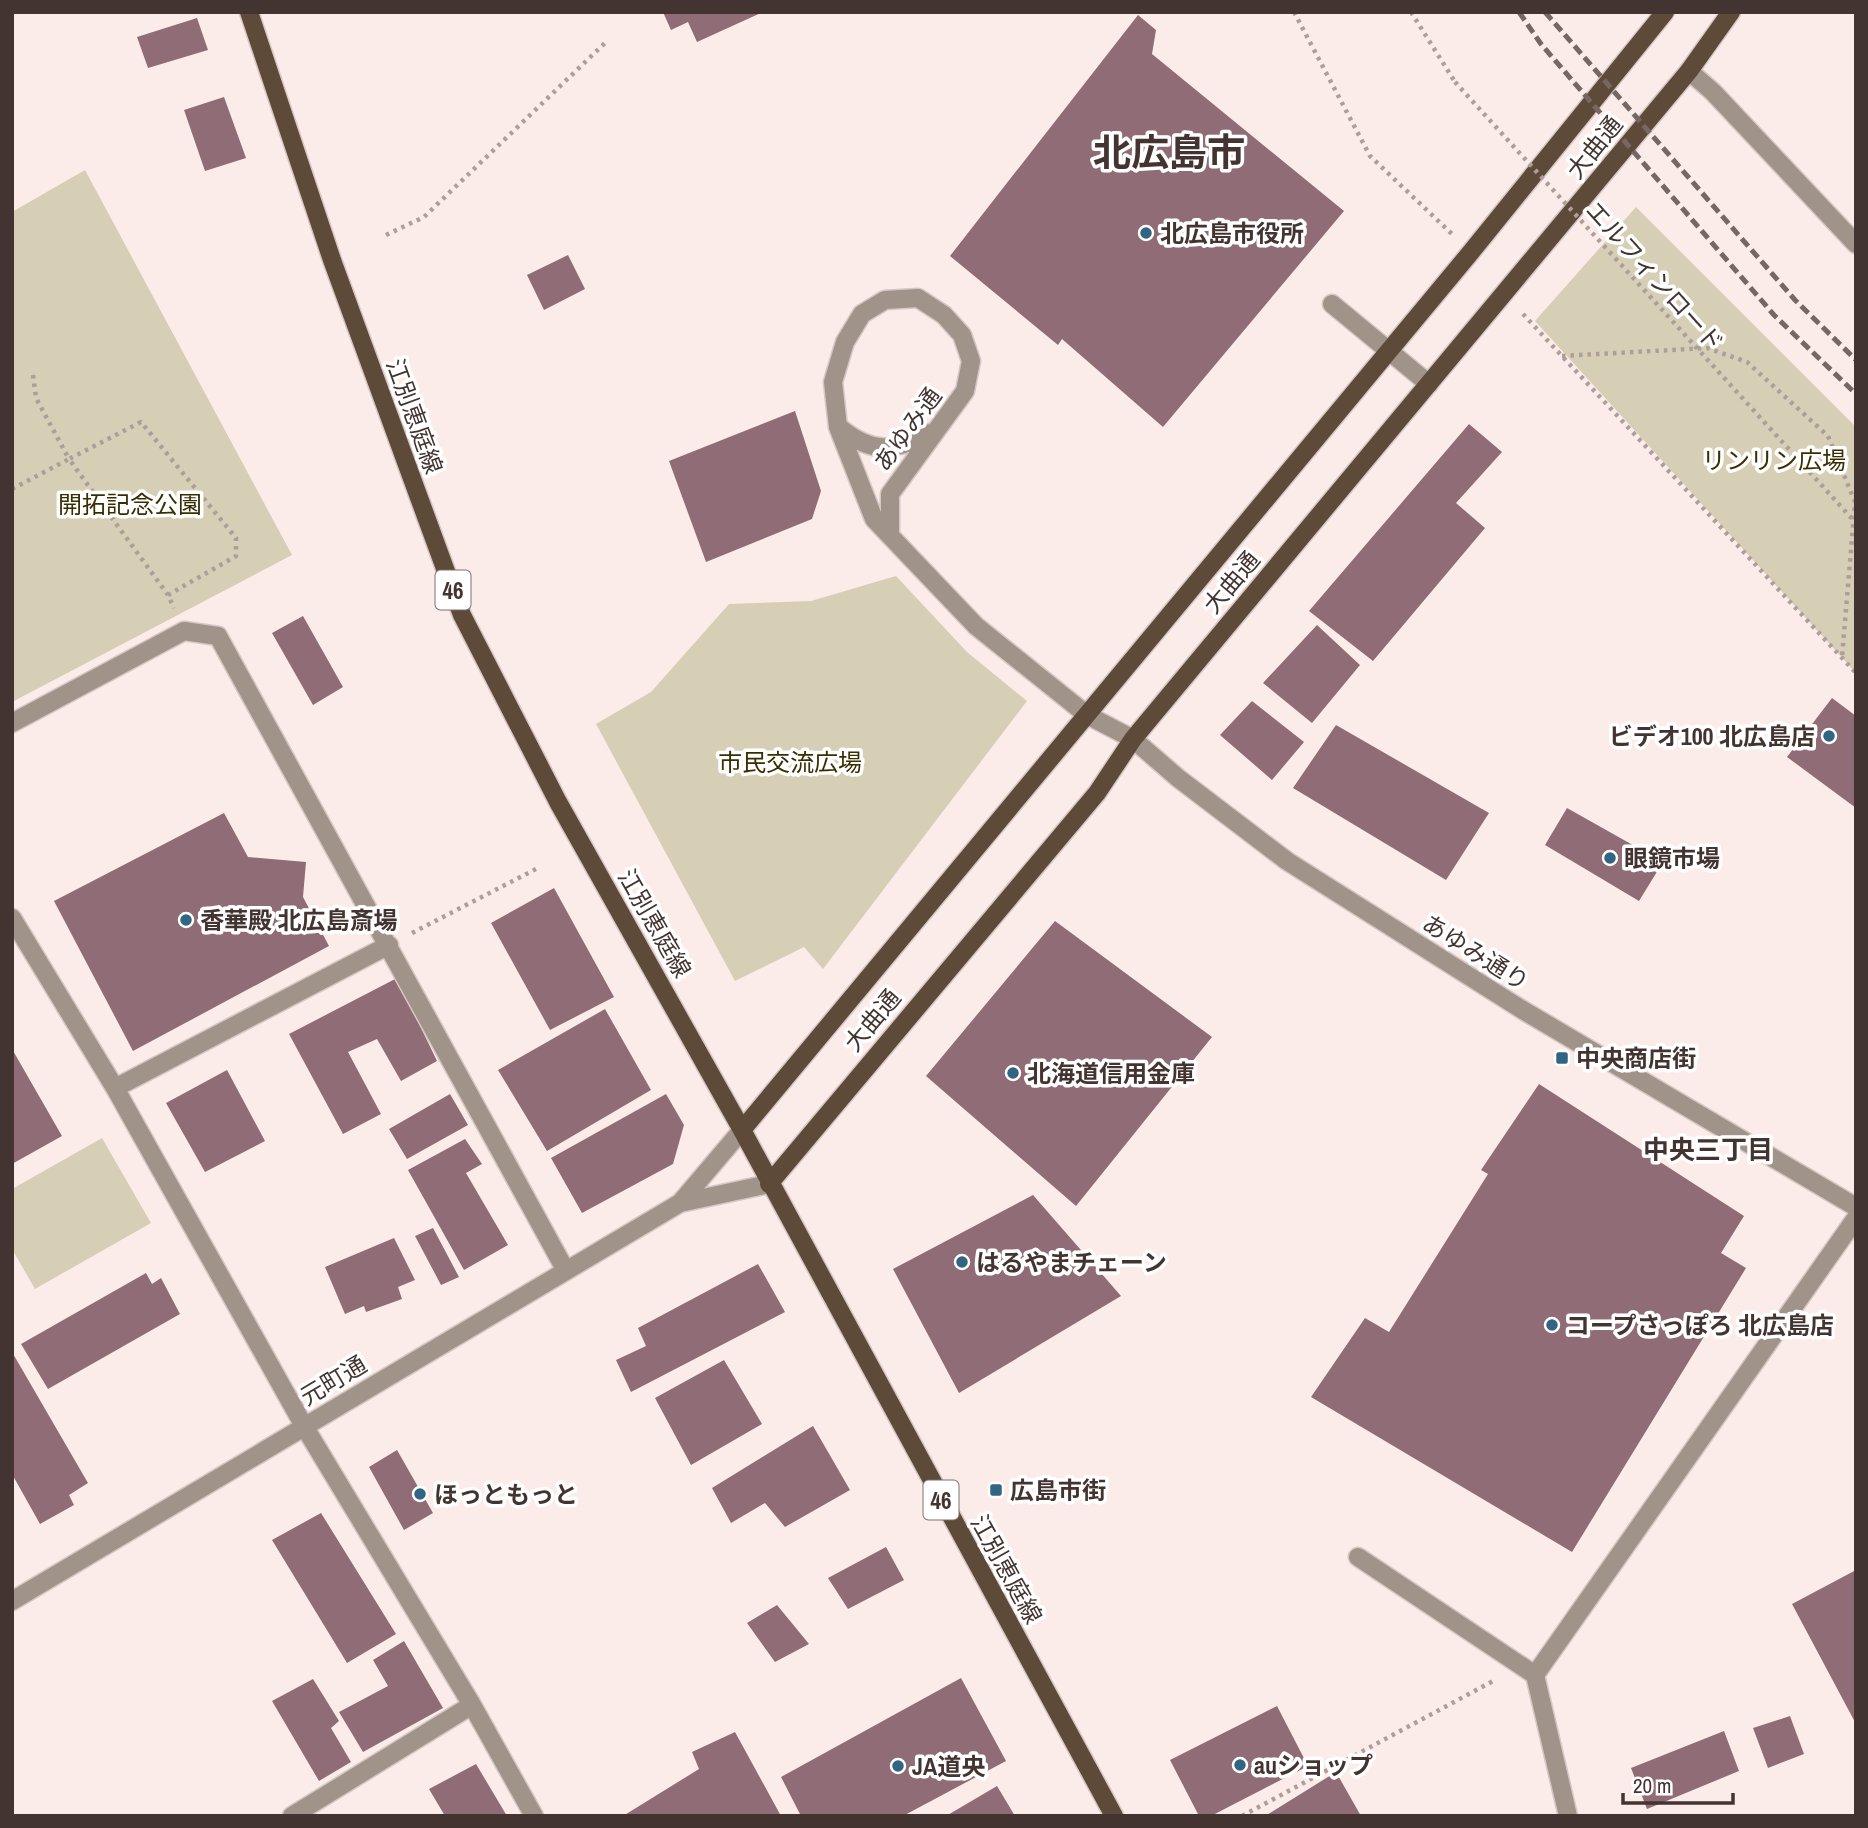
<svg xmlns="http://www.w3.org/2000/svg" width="1868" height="1828" font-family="'Archivo Narrow','Noto Sans JP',sans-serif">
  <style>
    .green { fill: #d6cfb5 }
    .building { fill: #8f6c76 }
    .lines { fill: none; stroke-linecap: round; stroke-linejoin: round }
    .minor-casing { stroke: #d7c7c4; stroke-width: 21 }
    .major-casing { stroke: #d7c7c4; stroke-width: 21 }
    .path { stroke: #ae9e9b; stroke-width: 4.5; stroke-dasharray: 3.5 5; stroke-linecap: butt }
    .minor { stroke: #a0948a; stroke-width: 18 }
    .major { stroke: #5e4a38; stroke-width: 18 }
    .rail { stroke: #766764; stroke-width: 5; stroke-dasharray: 10 5; stroke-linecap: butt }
    .path-bridge { stroke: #ae9e9b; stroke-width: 4.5; stroke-dasharray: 3.5 5; stroke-linecap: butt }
    .poi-dot { fill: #316581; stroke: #fff; stroke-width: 2.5 }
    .labels { text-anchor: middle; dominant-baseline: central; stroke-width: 7; stroke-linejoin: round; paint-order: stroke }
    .shield { fill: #fff; stroke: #7b716f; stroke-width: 2 }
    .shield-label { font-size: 23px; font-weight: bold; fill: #433431 }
    .street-label { font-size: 24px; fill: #433431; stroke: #fff }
    .poi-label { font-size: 24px; font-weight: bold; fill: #433431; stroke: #fff; text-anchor: start }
    .park-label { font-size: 24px; fill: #392e01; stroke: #fff }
    .neighbourhood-label { font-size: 26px; font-weight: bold; fill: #433431; stroke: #fff }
    .town-label { font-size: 38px; font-weight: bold; fill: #433431; stroke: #fff }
  </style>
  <rect width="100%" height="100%" fill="#fcece9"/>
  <!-- green -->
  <path class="green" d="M85,170L292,555L12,702V212Z
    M1636,207L1856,427L1855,672L1535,321Z
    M896,576L967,652L1027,701L823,969L804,947L735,981L596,724L651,692L729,604L811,601Z
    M102,1138L151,1223L35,1289L12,1249V1189Z"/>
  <!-- building -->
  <path class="building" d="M663,12H763L697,42L688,22L671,30Z
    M1138,15L1156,30L1152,54L1344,211L1163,427L1062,339L1058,345L950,256Z
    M197,18L208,50L148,68L137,37Z
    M224,97L246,158L205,171L184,110Z
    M568,255L585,289L544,310L527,275Z
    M795,411L821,491L812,519L706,562L669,461Z
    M1469,424L1502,452L1456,503L1485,528L1373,661L1309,611Z
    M303,616L343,687L313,705L272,633Z
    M1317,625L1360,665L1312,723L1263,683Z
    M1832,698L1856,716V808L1787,757Z
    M1252,701L1304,742L1272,780L1220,735Z
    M1336,725L1489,813L1446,880L1293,788Z
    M1567,808L1663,862L1639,901L1545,845Z
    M224,813L248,857L306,862L303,897L329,946L133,1051L54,901Z
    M554,888L614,997L550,1030L491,923Z
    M1055,921L1212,1037L1076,1206L926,1076Z
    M397,978L437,1061L401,1081L377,1039L348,1052L381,1114L343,1134L289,1034Z
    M605,1009L651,1090L547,1151L498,1070Z
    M12,1049L62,1136L12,1164Z
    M227,1070L265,1141L205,1172L166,1103Z
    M1539,1084L1744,1216L1721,1253L1746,1268L1572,1552L1311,1397L1365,1318L1389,1332L1488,1174L1481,1170Z
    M450,1094L468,1125L407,1159L389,1129Z
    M666,1094L684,1125L673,1164L582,1213L551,1158Z
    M465,1139L482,1164L466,1173L508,1245L464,1270L408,1170Z
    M1033,1195L1121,1296L959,1393L893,1269Z
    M433,1228L459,1277L441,1285L415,1236Z
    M394,1238L415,1280L398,1287L402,1299L366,1312L364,1306L345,1314L325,1267Z
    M758,1264L785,1312L631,1392L616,1360L646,1346L638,1328Z
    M146,1273L152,1284L161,1278L180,1314L48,1389L21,1344Z
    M12,1352L88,1483L69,1495L74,1505L40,1524L12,1474Z
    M724,1360L762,1424L691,1465L655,1398Z
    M813,1426L850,1490L785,1527L765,1503L731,1523L712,1488Z
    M397,1450L433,1513L404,1530L369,1467Z
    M321,1513L396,1634L347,1663L272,1540Z
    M886,1547L904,1580L848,1609L828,1578Z
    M1856,1570V1724L1792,1604Z
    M777,1605L809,1644L775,1662L747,1623Z
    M404,1641L443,1708L363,1752L339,1712L388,1686L373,1660Z
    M961,1678L1006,1761L903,1816H801L781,1777Z
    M313,1679L339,1721L331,1728L351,1762L319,1781L272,1701Z
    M1277,1706L1308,1766L1211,1816H1199L1170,1760Z
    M1790,1716L1804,1754L1768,1768L1753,1728Z
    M1724,1731L1739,1771L1647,1809L1631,1768Z
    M735,1732L781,1816H623L699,1769L692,1752Z
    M476,1764L507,1816H445L429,1789Z
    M1336,1772L1361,1816H1265Z
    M997,1786L1015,1816H946Z"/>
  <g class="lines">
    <!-- minor casing -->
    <g class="minor-casing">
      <path id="minor" d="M1689,71L1713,92L1856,244
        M1332,304L1429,384
        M840,428C873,455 895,451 930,433
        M890,533V494L965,391L971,361L962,335L944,315L918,298L885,300L862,314L845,342L833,382L838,427L874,519L976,626L1087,715L1133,739L1178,778L1287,861L1521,1009L1856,1207
        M12,723L184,631L218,636L566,1271
        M12,918L115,1088L304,1426L472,1705L534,1816
        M115,1088L389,945
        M680,1203L742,1130
        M1358,1557L1535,1675L1568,1816
        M12,1601L680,1203L769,1184
        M1535,1675L1856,1218
        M292,1816L472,1705"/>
    </g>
    <!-- major casing -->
    <g class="major-casing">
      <path id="major" d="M249,12L332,260L462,615L558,802L742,1130L1114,1816
        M742,1130L1471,252L1665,12
        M769,1184L1097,793L1133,739L1689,71L1731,12"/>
    </g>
    <!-- path -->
    <path class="path" d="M1294,12L1370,156L1452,234
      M1411,12L1455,82
      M386,235L424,217L607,41
      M1523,314L1856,673
      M1562,356L1707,348L1747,362L1828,436L1855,502L1842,657
      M33,375L36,398L69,459L141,422L236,538V556L168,595
      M12,489L69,459L168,595L174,608
      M412,933L536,869
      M1242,1816L1495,1680"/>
    <!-- minor -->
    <use href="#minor" class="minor"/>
    <!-- major -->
    <use href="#major" class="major"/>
    <!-- rail -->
    <path class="rail" d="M1519,12L1541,44L1774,315L1856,394
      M1545,12L1795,300L1856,360"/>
    <!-- path-bridge -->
    <path class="path-bridge" d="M1455,82L1856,523"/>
  </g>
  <!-- markers -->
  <g class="poi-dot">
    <circle cx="1146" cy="233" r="7"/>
    <circle cx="1829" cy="736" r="7"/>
    <circle cx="1610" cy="858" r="7"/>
    <circle cx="186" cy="920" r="7"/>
    <rect x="1555" y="1051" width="14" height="14" rx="3.5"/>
    <circle cx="1013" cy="1073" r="7"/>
    <circle cx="962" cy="1262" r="7"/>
    <circle cx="1552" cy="1325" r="7"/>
    <rect x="989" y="1483" width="14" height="14" rx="3.5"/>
    <circle cx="420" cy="1494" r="7"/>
    <circle cx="1240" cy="1765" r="7"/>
    <circle cx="898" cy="1766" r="7"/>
  </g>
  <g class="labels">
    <!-- shield labels -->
    <g class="shield">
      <rect x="435.5" y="570.5" width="35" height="39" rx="5"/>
      <rect x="923.5" y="1480.5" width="35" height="39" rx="5"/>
    </g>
    <g class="shield-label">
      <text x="453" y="590">46</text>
      <text x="941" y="1500">46</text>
    </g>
    <!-- street labels -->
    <g class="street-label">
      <text transform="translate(1594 147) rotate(-51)">大曲通</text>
      <text transform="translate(1655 276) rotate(48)">エルフィンロード</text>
      <text transform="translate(415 416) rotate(70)">江別恵庭線</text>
      <text transform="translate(907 429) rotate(-54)">あゆみ通</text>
      <text transform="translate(1231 582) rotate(-50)">大曲通</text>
      <text transform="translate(655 923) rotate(60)">江別恵庭線</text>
      <text transform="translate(1476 952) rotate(32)">あゆみ通り</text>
      <text transform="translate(872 1020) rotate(-50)">大曲通</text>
      <text transform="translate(333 1380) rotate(-31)">元町通</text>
      <text transform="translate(1007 1569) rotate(61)">江別恵庭線</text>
    </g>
    <!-- poi labels -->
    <g class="poi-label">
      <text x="1160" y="233">北広島市役所</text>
      <text x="1815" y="736" text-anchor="end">ビデオ100 北広島店</text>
      <text x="1624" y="858">眼鏡市場</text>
      <text x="200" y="920">香華殿 北広島斎場</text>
      <text x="1576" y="1058">中央商店街</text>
      <text x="1027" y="1073">北海道信用金庫</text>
      <text x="976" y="1262">はるやまチェーン</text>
      <text x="1566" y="1325">コープさっぽろ 北広島店</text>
      <text x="1010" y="1490">広島市街</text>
      <text x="434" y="1494">ほっともっと</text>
      <text x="1254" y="1765">auショップ</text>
      <text x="912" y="1766">JA道央</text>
    </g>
    <!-- park labels -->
    <g class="park-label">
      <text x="1774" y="460">リンリン広場</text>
      <text x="130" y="504">開拓記念公園</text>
      <text x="790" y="762">市民交流広場</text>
    </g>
    <!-- neighbourhood labels -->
    <g class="neighbourhood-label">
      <text x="1708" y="1149">中央三丁目</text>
    </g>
    <!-- town labels -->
    <g class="town-label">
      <text x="1169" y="152">北広島市</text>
    </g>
  </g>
  <!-- border -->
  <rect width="1868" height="1828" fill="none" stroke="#433431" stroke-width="28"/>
  <!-- scale -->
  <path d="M1623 1793v10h110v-10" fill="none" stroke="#433431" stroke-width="3.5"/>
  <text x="1633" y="1793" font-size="21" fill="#433431" stroke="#ffffff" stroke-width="5" paint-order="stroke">20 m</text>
</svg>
